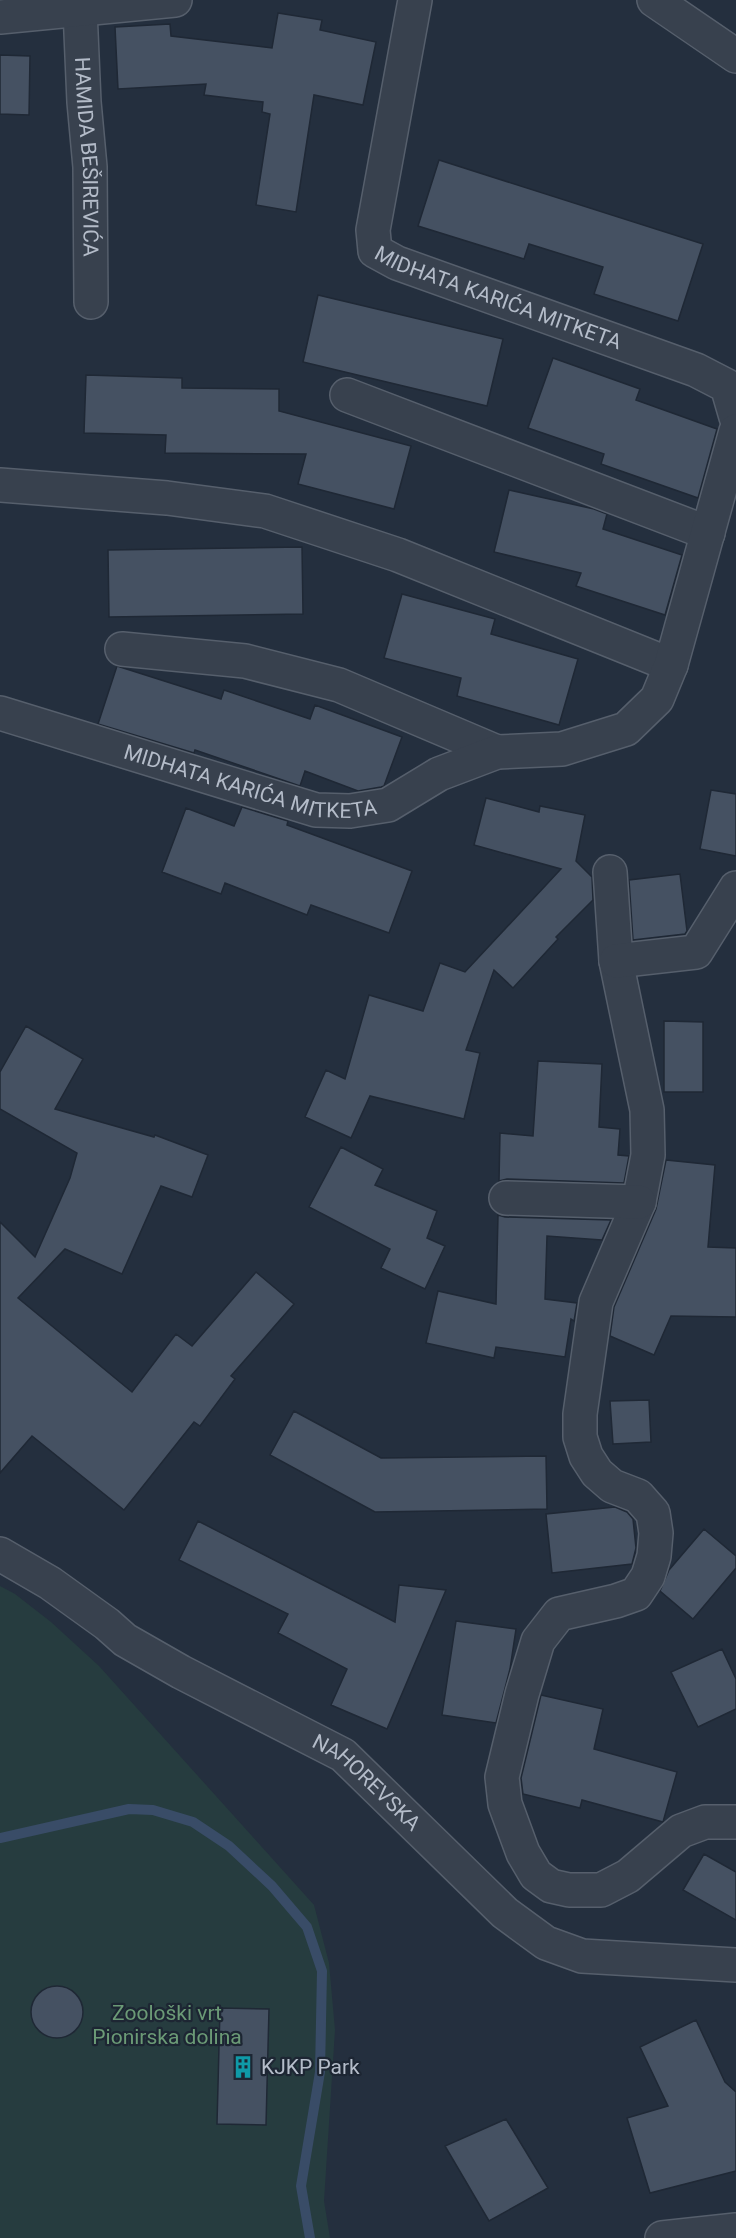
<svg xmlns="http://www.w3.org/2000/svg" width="736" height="2238" font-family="Roboto,sans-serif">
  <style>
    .green { fill: #263c3f }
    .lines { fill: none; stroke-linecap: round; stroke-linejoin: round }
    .stream { stroke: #394c67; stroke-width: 10 }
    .building { fill: #455162; stroke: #1f2835; stroke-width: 1.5 }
    .minor-casing { stroke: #565f6c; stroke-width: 36 }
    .minor { stroke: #38414e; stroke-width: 33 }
    .labels { text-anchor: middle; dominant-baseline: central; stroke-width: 4.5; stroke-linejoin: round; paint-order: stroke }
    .street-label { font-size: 21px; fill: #b4bcc9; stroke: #1d2633 }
    .park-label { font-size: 21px; fill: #6b9a76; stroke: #1d2633 }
    .poi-label { font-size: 21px; fill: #b4bcc9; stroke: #1d2633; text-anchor: start }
  </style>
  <rect width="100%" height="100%" fill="#242f3e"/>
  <!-- green -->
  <path class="green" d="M0,1586L15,1594L51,1622L99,1666L314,1905L329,1963L335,2030L324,2201L330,2238H0Z"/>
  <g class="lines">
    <!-- stream -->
    <path class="stream" d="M0,1838L129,1809L153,1810L193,1822L229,1846L272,1886L307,1927L322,1971L320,2072L301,2186L310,2238"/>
  </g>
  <!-- building -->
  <path class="building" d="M278,13L322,20L320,30L376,42L363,105L314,95L296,212L256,205L270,114L262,112L263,102L204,95L206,84L118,89L115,27L170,24L171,36L272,48Z
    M0,55L30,56L29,115L0,114Z
    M439,160L703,244L678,321L594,294L603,267L529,244L524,259L418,226Z
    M318,295L503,339L487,406L303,362Z
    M553,358L640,389L636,400L717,429L698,498L601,464L604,454L528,428Z
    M86,375L182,378V388L279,389V411L411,446L394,509L298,484L306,454L165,453L166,435L84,433Z
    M509,490L594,509L607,514L603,529L682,555L665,615L576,586L581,573L494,552Z
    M302,547L303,614L109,617L108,550Z
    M402,594L495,619L491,634L578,659L559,725L457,696L461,678L384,658Z
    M117,666L221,699L224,690L310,719L315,705L402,737L384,786L381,787L358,791L305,771L300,786L195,750L194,753L98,724Z
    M711,790L736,794V856L700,849Z
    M486,798L539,812L540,806L585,815L576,861L592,877L593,900L556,937L558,939L513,988L494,970L466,1050L480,1053L464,1119L370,1096L351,1138L305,1117L326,1070L345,1079L369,995L423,1011L440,963L465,972L561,869L474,845Z
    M242,807L288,821L287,825L412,871L389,933L311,905L307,915L225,883L221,894L162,872L186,808L234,826Z
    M680,874L687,931L685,934L633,940L629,880Z
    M664,1021L703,1022V1092H664Z
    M26,1026L83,1059L55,1109L154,1137L155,1135L208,1155L192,1197L161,1186L122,1274L65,1249L18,1298L132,1392L176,1334L192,1346L256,1272L294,1304L231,1376L235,1379L200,1426L194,1422L124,1510L32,1436L0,1473V1222L35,1257L70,1178L77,1153L0,1109V1072Z
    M538,1061L602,1064L599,1127L620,1129L618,1155L629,1156L624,1183L507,1179L499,1181L500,1133L533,1136Z
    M341,1147L383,1169L375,1185L437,1211L427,1238L445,1246L425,1289L381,1268L390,1249L309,1207Z
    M666,1160L715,1165L708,1247L736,1248V1317L671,1316L654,1355L610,1336L614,1307L656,1209Z
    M498,1215L505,1217L611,1220L602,1240L547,1236L545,1299L577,1303L574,1321L571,1319L565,1357L496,1347L494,1358L426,1343L438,1291L496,1304Z
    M649,1400L651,1442L613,1444L610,1401Z
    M294,1411L381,1458L546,1456L547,1509L375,1512L270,1455Z
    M615,1507L627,1512L633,1519L636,1548L632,1564L552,1573L546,1514Z
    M198,1521L395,1622L399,1585L446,1590L387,1729L331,1705L347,1669L278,1633L288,1614L179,1560Z
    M704,1529L736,1556V1568L693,1619L660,1591L669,1570Z
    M456,1621L516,1629L510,1669L496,1723L442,1715Z
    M722,1649L736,1679V1709L698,1727L671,1672Z
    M541,1695L603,1709L594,1749L677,1772L663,1822L582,1800L580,1808L523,1794L521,1778Z
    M704,1854L736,1872V1920L683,1890Z
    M31 2012a26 26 0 1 1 52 0a26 26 0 1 1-52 0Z
    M220,2008L269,2009L266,2125L217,2124Z
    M696,2020L725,2082L736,2092V2171L650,2193L627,2118L668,2106L640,2047Z
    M506,2119L548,2188L489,2221L445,2146Z"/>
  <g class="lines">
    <!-- minor casing -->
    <g class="minor-casing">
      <g id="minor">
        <path id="s1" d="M415,0L373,230L375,251L397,263L696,370L727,386L736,417"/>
        <path d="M654,0L736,56"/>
        <path id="s2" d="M80,10L84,102L90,167L91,302"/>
        <path d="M0,17L175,0"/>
        <path d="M347,395L708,533"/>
        <path d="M0,485L167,498L265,511L398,555L671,665"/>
        <path d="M122,649L245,661L339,685L497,752"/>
        <path id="s3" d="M0,713L316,810L350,811L388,805L439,774L497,752L562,749L626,729L657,699L671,665L736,431"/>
        <path d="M610,872L616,961L647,1110L648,1155L639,1202L596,1302L580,1414V1437L586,1456L597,1473L612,1486L638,1496L653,1513L656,1533L654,1556L648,1576L636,1594L616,1601L559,1614L538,1641L522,1694L502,1777L505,1804L523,1853L536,1875L551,1886L569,1890H601L628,1876L681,1831L705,1822H736"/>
        <path d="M616,961L696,952L736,888"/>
        <path d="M506,1198L639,1202"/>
        <path id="s4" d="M0,1554L50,1583L107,1624L125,1640L181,1672L343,1755L505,1913L546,1943L582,1956L736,1965"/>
        <path d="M662,2238L736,2230"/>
      </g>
    </g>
    <!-- minor -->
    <use href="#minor" class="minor"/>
  </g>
  <!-- icons -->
  <defs>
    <g id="building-bare" transform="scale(1.8)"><path d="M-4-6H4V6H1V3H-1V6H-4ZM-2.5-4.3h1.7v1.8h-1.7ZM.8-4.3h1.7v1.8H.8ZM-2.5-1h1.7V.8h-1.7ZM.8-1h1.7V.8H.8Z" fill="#0f9aa8" stroke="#1d2633" stroke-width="2.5" paint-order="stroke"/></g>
  </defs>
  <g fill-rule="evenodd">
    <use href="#building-bare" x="243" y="2067"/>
  </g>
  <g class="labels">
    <!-- street labels -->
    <g class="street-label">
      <text stroke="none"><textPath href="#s2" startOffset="147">HAMIDA BEŠIREVIĆA</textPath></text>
      <text stroke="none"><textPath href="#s1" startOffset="387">MIDHATA KARIĆA MITKETA</textPath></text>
      <text stroke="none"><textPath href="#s3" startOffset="261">MIDHATA KARIĆA MITKETA</textPath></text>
      <text stroke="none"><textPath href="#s4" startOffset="434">NAHOREVSKA</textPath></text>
    </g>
    <!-- park labels -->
    <g class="park-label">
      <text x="167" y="2013">Zoološki vrt<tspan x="167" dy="24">Pionirska dolina</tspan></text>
    </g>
    <!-- poi labels -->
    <g class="poi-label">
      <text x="261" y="2067">KJKP Park</text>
    </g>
  </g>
</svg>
